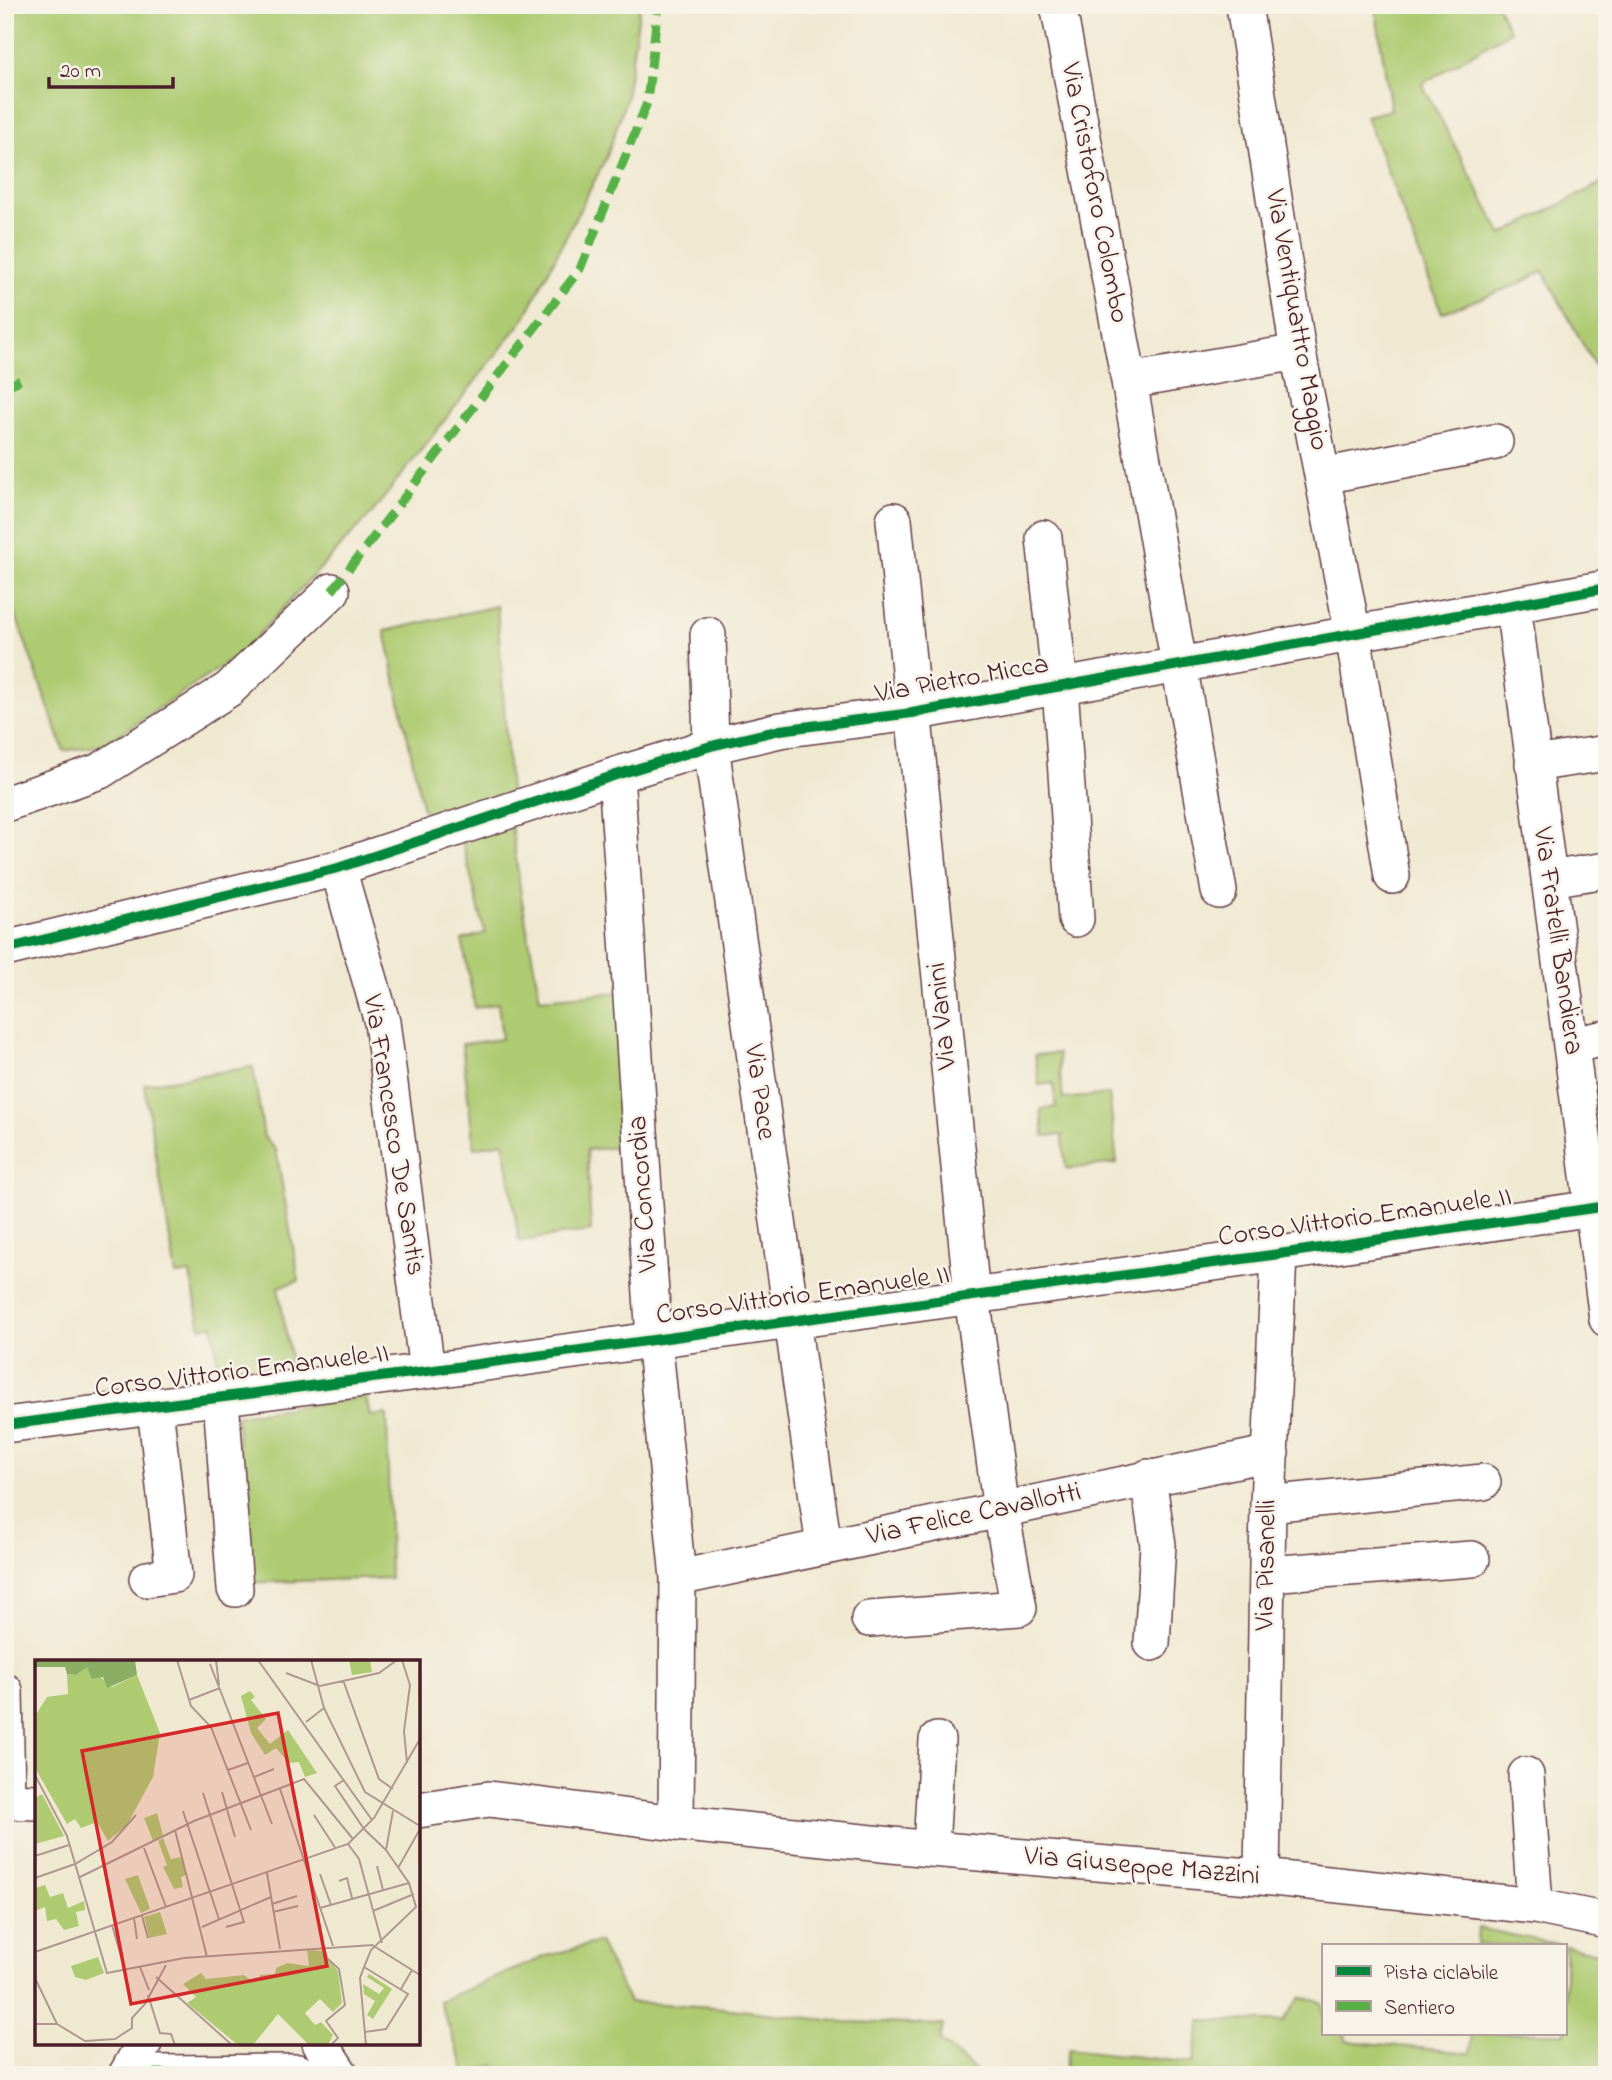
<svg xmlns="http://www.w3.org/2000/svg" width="1612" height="2080" font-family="'Indie Flower',sans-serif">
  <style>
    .green { fill: #aecb72; stroke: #7c754e; stroke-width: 2 }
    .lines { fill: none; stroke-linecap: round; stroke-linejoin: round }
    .street-casing { stroke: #633d44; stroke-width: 38 }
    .street { stroke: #fff; stroke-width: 35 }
    .quiet { stroke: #57b146; stroke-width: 9; stroke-dasharray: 18 9; stroke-linecap: butt }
    .cycleway-casing { stroke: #f7f3e8; stroke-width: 15 }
    .cycleway { stroke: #00873e; stroke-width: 10 }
    .labels { text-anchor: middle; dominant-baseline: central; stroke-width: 5; stroke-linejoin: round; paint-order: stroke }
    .street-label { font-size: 28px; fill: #4a1f2b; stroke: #f7f3e8 }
    .inset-road { fill: none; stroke: #ae988f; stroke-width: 2 }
    .view { fill: #d62828; fill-opacity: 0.15; stroke: #d62828; stroke-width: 3.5 }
    .inset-edge { fill: none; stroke: #4a1f2b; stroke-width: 3.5 }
  </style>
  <rect width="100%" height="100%" fill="#f7f3e8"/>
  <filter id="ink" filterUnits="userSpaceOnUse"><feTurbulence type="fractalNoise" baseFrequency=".0143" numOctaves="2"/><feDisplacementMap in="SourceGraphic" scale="14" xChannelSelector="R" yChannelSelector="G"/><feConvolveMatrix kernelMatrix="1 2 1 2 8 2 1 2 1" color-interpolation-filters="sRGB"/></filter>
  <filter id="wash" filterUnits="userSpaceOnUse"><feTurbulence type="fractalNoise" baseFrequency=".00686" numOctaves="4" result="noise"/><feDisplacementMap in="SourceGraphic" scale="28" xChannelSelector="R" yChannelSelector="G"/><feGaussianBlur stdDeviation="1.57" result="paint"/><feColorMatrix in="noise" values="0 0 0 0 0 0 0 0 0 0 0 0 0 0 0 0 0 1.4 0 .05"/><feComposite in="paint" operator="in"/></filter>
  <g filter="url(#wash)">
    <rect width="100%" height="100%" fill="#f0e9d2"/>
    <!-- green -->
    <path class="green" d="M5,5H640L626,99L607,156L524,319L371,514L240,654L104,745L64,751L5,585Z
      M1375,5H1497L1510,31L1422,84L1502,235L1607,180V388L1543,271L1521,283L1442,313L1366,116L1391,110Z
      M497,606L510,793L426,824L385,631Z
      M510,817L521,895L540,999L621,992L635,1145L587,1150L591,1231L519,1241L504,1142L474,1148L462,1044L502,1039L498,1003L475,1008L462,940L485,933L460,833Z
      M1058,1053L1063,1099L1109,1094L1117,1163L1066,1169L1062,1135L1044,1136L1041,1109L1056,1107L1053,1083L1039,1085L1035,1055Z
      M253,1067L264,1137L276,1150L299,1281L278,1287L291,1361L219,1373L213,1325L201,1328L190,1273L176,1275L144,1084Z
      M366,1397L370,1416L387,1414L390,1578L241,1583L237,1415Z
      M1478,1928L1561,1945H1477Z
      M599,1942L629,2002L713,2007L845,2022L943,2025L940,2041L980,2075H499L495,2065L467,2075L439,2001L547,1956Z
      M1565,1946L1603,1954L1601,2019L1607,2028V2075H1063L1069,2049L1193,2063L1201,2021H1283L1301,1997L1323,2003V2033H1345L1346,2041L1470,2053L1472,2033H1565Z"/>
  </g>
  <g filter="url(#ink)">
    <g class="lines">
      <!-- street casing -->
      <g class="street-casing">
        <path id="street" d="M1057,5L1059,10L1129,381L1219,891
          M1244,5L1298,352L1353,634L1392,876
          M1129,381L1298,352
          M1323,476L1495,442
          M1044,538L1060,686L1076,919
          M1513,605L1607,1319
          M708,635L711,746L824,1547
          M1533,764L1607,753
          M616,775L654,1338L678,1578L676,1823
          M5,804L100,771L229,689L332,591
          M338,868L382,1022L427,1371
          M1549,879L1607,870
          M5,949L338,868L616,775L711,746L780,730L912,713L1607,588
          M1571,1045L1607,1038
          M221,1399L235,1589
          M5,1425L427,1371L1279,1254L1607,1206
          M1148,1477L1158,1545L1152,1643
          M1268,1504L1483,1482
          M1267,1574L1472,1559
          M678,1578L1271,1453
          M147,1579L174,1575L155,1407
          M869,1619L1019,1608L1001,1511L972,1296L894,520
          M5,1691L7,1801
          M1526,1775L1535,1906
          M5,1801L37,1802
          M418,1810L489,1799L676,1823L931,1849L1262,1877L1535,1906L1607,1921
          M931,1849L937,1740
          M1262,1877L1268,1504L1279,1254
          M320,2043L341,2075
          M154,2073L298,2072
          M126,2075L144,2043"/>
      </g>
      <!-- street -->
      <use href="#street" class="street"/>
      <!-- quiet -->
      <path class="quiet" d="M5,387L20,380
        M332,591L580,269L647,103L658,5
        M314,2072L338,2071
        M154,2073L298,2072"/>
      <!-- cycleway casing -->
      <g class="cycleway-casing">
        <path id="cycleway" d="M5,949L338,868L616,775L711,746L780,730L912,713L1607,588
          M5,1425L427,1371L1279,1254L1607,1206"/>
      </g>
      <!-- cycleway -->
      <use href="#cycleway" class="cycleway"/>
    </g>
  </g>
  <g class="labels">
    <!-- street labels -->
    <g class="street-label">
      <text transform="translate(1094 193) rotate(79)">Via Cristoforo Colombo</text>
      <text transform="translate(1296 320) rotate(80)">Via Ventiquattro Maggio</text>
      <text transform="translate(962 680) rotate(-10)">Via Pietro Micca</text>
      <text transform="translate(1557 941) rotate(82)">Via Fratelli Bandiera</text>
      <text transform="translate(943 1016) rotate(-96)">Via Vanini</text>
      <text transform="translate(759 1092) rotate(82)">Via Pace</text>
      <text transform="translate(393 1135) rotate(81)">Via Francesco De Santis</text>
      <text transform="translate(644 1194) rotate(-94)">Via Concordia</text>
      <text transform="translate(1365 1218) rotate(-8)">Corso Vittorio Emanuele II</text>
      <text transform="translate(803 1296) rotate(-8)">Corso Vittorio Emanuele II</text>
      <text transform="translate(242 1372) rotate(-7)">Corso Vittorio Emanuele II</text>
      <text transform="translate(974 1515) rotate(-12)">Via Felice Cavallotti</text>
      <text transform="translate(1267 1565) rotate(-89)">Via Pisanelli</text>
      <text transform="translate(1142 1867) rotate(5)">Via Giuseppe Mazzini</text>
    </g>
  </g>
  <!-- overview -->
  <g transform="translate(35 1660)">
    <rect width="385" height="385" fill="#f0e9d2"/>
    <path d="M335,0L337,12L317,15L314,0ZM52,6L77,27L102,15L125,73L118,117L92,165L73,181L62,162L46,168L40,159L32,164L0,108V56L12,37L33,34L32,14L41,15ZM215,31L220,37L216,40L231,59L222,68L235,84L253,70L282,113L270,117L264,102L254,103L241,88L230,95L216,73L206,36ZM7,134L29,176L0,184V138ZM122,153L128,175L118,181L109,158ZM128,178L136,199L146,197L151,215L146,217L148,227L139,229L128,207L132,205L123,181ZM103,215L115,249L106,253L90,219ZM10,225L15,237L28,233L33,248L49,241L50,250L41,252L44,266L29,270L21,259L12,261L10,247L0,251V228ZM125,252L132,274L114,278L109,257ZM272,290L288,291L303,311L307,343L298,352L285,339L270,353L280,365L286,362L298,375L293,385H274L243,354L218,385H203L152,343L161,337L148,324L166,313L171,319L209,315L218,322L225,320V315L240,314L241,308L252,303L274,306ZM63,297L69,313L51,320L40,317L36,306ZM334,314L357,329L338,359L332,355L340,341L329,334L328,324L344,334L349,328L332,317Z" fill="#aecb72"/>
    <path d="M100,0L102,15L72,28L68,17L57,19L52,7L41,15L32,14L30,7H0V0Z" fill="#8aaf64"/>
    <path class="inset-road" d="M142,0L156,46L176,67L216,170M181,0L184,25M223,0L337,160M276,0L289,48L330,132L385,166M367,0L375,25L369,71L372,103M175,4L237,164M251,13L285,26M308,20L344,119L358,129M285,26L344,13L362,0M154,40L185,28M271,62L289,48M193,110L213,103M0,115L32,176L72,313L149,298L337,285L385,315M219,117L239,109M309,120L300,126L329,169L351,190M245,129L298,286M187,132L200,177M168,133L209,262L191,267M148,151L184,259M279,155L301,189M140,170L172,297M313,184L324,199L347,283M109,188L131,247M0,196L34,185M342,206L348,230M363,208L385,169M232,213L245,289M285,214L296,245M0,218L40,204L77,182L101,155M43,218L159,161L269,119L318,179M304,221L312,218L317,238M237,244L262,236M285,248L374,223M338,251L379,234M238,252L263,246M107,256L113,278M99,258L102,279M77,265L90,310M167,267L236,237M289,286L292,298L304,309L310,345L291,361L303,378L296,385M0,292L313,184L339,158L385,79M105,307L114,330M329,307L373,334L351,369L330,372M121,317L197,385M0,318L22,364M366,329L377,310M113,335L125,373L136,374L140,385M0,364H22M22,364L50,381L80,379L97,368V358L110,344L131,305M331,385L325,318L329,307L336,290L381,247L374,223L351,190L358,151"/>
    <path class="view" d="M243,53L292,306L96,344L47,91Z"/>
    <rect width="385" height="385" class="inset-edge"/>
  </g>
  <!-- margin -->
  <rect width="1612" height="2080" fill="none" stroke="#f7f3e8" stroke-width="28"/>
  <!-- legend -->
  <rect x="1322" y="1944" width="245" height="91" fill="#f7f3e8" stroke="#b29e9c" stroke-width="2"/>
  <rect x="1336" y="1966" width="35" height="10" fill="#00873e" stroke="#b29e9c" stroke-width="2"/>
  <text x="1384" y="1979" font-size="21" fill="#4a1f2b">Pista ciclabile</text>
  <rect x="1336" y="2001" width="35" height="10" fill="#57b146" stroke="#b29e9c" stroke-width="2"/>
  <text x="1384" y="2014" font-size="21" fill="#4a1f2b">Sentiero</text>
  <!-- scale -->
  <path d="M49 77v10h124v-10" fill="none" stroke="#4a1f2b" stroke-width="3.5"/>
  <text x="60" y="77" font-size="21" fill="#4a1f2b" stroke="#f7f3e8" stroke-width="5" paint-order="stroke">20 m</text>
</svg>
